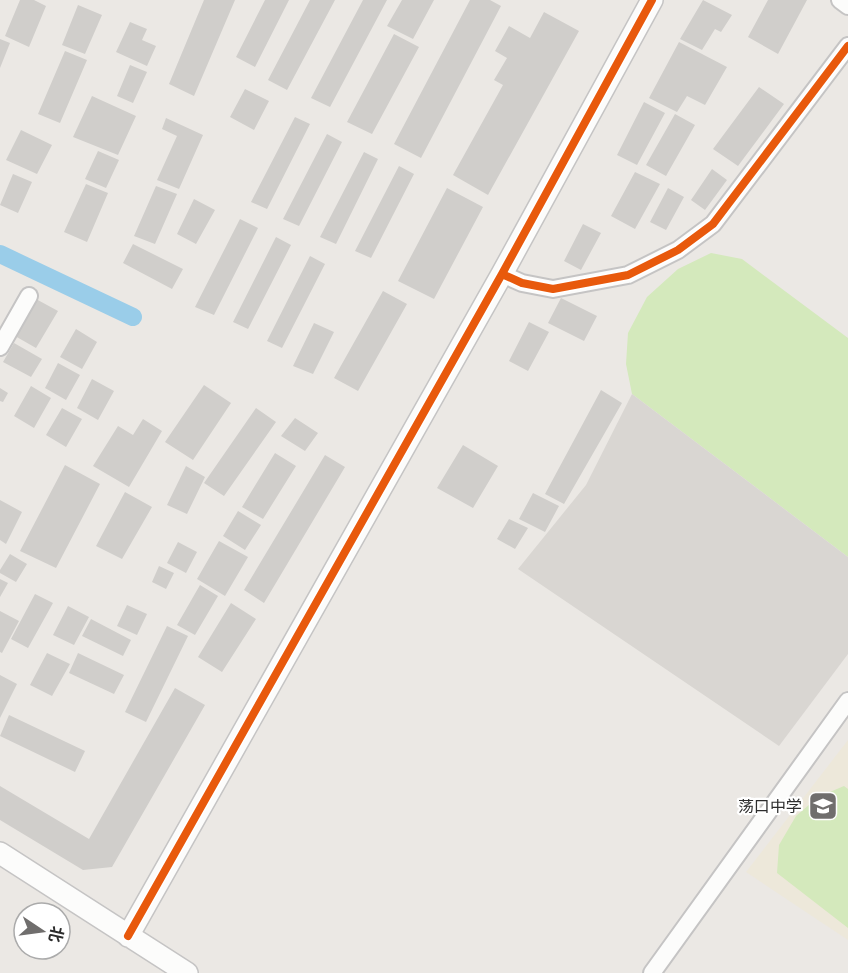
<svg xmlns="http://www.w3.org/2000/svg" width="848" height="973" font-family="'Titillium Web','Noto Sans SC',sans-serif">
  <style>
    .education { fill: #ede8da }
    .pitch { fill: #d4e9bc }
    .plaza { fill: #d9d6d2 }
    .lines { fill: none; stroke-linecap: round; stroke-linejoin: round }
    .canal { stroke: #9acde9; stroke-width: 18 }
    .building { fill: #d0cecb }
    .minor-casing { stroke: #c5c4c4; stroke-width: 20 }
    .tertiary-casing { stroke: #c5c4c4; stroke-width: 24 }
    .minor { stroke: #fcfcfb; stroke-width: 16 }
    .tertiary { stroke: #fcfcfb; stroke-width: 21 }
    .cycleway-casing { stroke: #fff; stroke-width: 11 }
    .cycleway { stroke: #e8590c; stroke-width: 8 }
    .labels { text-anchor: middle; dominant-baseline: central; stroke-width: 4.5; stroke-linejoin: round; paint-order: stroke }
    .poi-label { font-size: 16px; fill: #2d2d2d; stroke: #fff; text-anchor: end }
  </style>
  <rect width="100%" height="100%" fill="#ebe8e4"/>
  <!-- education -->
  <path class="education" d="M848,740V940L746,872Z"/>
  <!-- pitch -->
  <path class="pitch" d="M711,253L742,259L848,338V557L632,394L626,364L628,333L647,297L678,269Z
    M844,786L848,789V928L777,873L779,845L796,816L818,797Z"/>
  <!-- plaza -->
  <path class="plaza" d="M632,394L848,557V654L779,746L518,569L586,485Z"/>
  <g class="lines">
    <!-- canal -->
    <path class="canal" d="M0,254L133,317"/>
  </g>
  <!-- building -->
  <path class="building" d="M20,0H34L46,6L29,47L5,36Z
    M204,0H235L194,96L169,84Z
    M265,0H289L255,67L236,57Z
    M310,0H335L287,90L268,80Z
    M363,0H387L330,107L311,98Z
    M402,0H434L413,39L387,26Z
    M470,0H490L501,6L421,158L394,144Z
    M703,0L732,15L721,32L715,29L702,50L680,39Z
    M768,0H807L778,54L748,37Z
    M78,5L102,15L85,54L62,45Z
    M544,12L579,31L488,195L453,175L503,85L494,80L507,58L495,51L509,26L530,38Z
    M130,22L147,29L142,40L156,46L147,66L116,52Z
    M394,34L419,47L372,134L347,122Z
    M0,39L10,43L0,68Z
    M679,42L727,67L705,105L687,96L677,112L649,98Z
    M65,51L87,60L60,123L38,114Z
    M130,65L147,72L133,103L117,96Z
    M759,87L784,104L738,166L713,149Z
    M245,89L269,101L254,130L230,117Z
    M92,96L136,116L118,155L73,137Z
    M644,102L665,113L637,165L617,155Z
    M675,114L695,125L666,176L646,165Z
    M295,117L310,124L267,209L251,202Z
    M166,118L203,135L179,189L157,180L177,136L162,129Z
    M21,130L52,145L37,174L6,160Z
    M327,134L342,142L299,226L283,219Z
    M98,151L119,160L106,188L85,179Z
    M364,152L378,159L336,244L320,237Z
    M399,166L414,174L371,258L355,251Z
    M712,169L727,180L705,210L691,200Z
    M635,172L660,184L635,229L611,216Z
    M13,174L32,182L18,213L0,205Z
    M86,184L108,193L87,242L64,232Z
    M156,186L177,194L155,244L134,236Z
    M447,188L483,207L434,299L398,281Z
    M668,188L684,197L666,230L650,222Z
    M194,199L215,210L196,244L177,234Z
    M240,219L258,228L214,315L195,307Z
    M583,224L601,233L581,270L564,261Z
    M276,237L291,245L248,329L233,322Z
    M133,244L183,269L172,289L123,263Z
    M310,256L325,264L282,348L267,341Z
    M383,291L407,304L358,391L334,378Z
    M561,298L597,316L584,341L548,323Z
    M36,299L58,311L36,348L15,336Z
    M529,322L549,332L528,371L509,361Z
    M314,323L334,332L313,374L293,366Z
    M76,329L97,342L82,369L60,357Z
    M14,343L42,359L31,377L3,362Z
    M58,363L80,375L66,400L45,388Z
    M92,379L114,391L98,420L77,408Z
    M204,385L231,403L193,460L165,442Z
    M31,386L51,398L34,428L14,416Z
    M0,388L8,393L3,402L0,401Z
    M601,390L622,403L564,504L545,494Z
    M62,408L82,419L66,447L46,435Z
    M256,408L276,422L224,496L204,483Z
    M295,418L318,433L305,451L281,436Z
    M143,419L162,431L129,487L93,466L118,426L133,435Z
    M463,445L498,466L473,508L437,488Z
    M275,453L296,466L263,519L242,507Z
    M325,455L345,467L264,603L244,590Z
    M65,465L100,484L56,568L20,551Z
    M186,466L205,477L187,514L167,505Z
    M125,492L152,507L122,559L96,546Z
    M533,493L559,506L545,532L519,519Z
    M0,500L22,512L6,544L0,540Z
    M238,511L261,525L245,550L223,536Z
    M509,519L528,528L515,549L497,539Z
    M219,541L248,557L225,596L197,579Z
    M178,542L197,552L186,573L167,563Z
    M10,554L27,564L16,582L0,573V570Z
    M159,566L174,573L166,589L152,582Z
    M0,579L8,583L0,597Z
    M200,585L218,596L195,635L177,625Z
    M35,594L53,603L28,648L11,639Z
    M231,603L256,619L222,672L198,657Z
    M127,605L147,614L137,635L117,626Z
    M68,606L89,617L74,645L53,635Z
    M0,611L19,621L2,653L0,652Z
    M91,619L131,640L123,656L82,636Z
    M167,626L188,636L146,722L125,712Z
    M47,653L70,664L52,696L30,685Z
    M78,653L124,675L114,694L69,673Z
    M0,675L17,684L0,718Z
    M175,688L205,705L112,867L83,870L0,820V786L89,839Z
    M9,715L85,751L75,772L0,736Z"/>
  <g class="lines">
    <!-- minor casing -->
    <g class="minor-casing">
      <path id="minor" d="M840,0L848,6
        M502,274L522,283L553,289L628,275L678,250L713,224L848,46
        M0,347L29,296
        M652,973L848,701"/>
    </g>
    <!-- tertiary casing -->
    <g class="tertiary-casing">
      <path id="tertiary" d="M0,853L187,973
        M128,936L502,274L652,0"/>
    </g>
    <!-- minor -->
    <use href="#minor" class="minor"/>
    <!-- tertiary -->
    <use href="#tertiary" class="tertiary"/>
    <!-- cycleway casing -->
    <g class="cycleway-casing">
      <path id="cycleway" d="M502,274L522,283L553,289L628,275L678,250L713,224L848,46
        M128,936L502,274L652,0"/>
    </g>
    <!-- cycleway -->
    <use href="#cycleway" class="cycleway"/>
  </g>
  <!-- icons -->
  <defs>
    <g id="school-square" transform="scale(1.5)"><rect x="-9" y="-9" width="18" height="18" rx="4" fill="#706e6d" stroke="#fff"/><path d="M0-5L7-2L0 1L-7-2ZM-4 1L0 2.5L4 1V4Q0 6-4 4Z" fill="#fff"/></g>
  </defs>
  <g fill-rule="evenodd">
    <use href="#school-square" x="823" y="806"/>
  </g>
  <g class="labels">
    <!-- poi labels -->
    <g class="poi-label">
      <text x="802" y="806">荡口中学</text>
    </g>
  </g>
  <!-- north arrow -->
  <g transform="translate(42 931) rotate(103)"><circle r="28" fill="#ffffff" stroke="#ababab" stroke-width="1.5"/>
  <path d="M0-4.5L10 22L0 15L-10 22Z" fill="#706e6d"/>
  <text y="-9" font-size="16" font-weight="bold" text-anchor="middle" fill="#2d2d2d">北</text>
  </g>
</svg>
